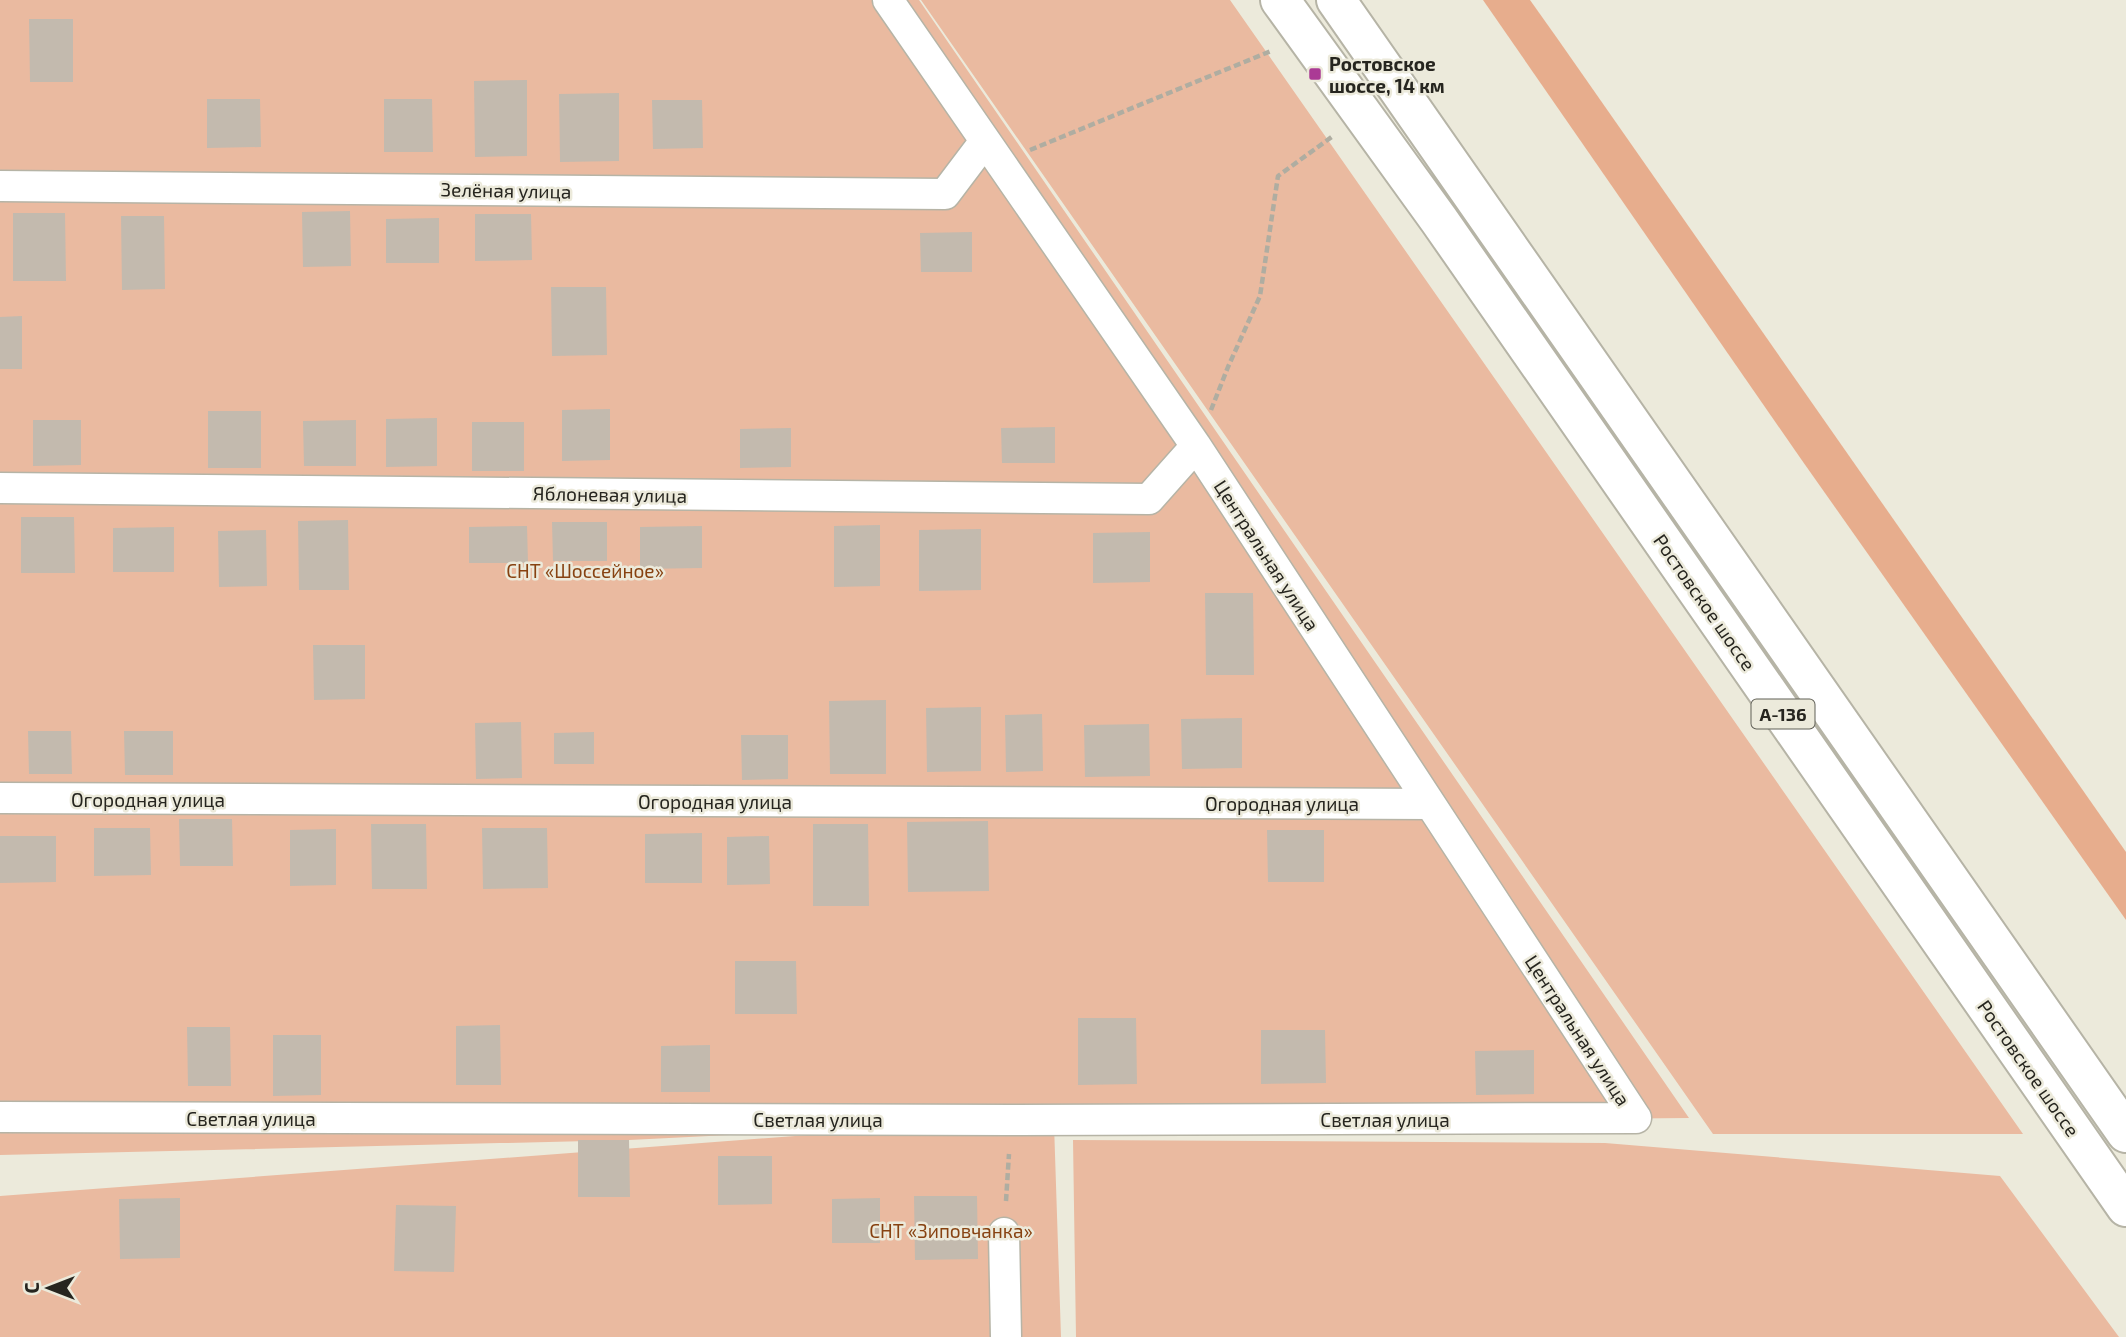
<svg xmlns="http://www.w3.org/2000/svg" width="2126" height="1337" font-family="'Exo 2',sans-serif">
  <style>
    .green { fill: #eabaa0 }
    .forest { fill: #e7ad8d }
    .building { fill: #c3baae }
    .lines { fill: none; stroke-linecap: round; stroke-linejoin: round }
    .minor-casing { stroke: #b6b4a6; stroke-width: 33 }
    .trunk-casing { stroke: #b6b4a6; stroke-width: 42 }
    .path { stroke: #afada1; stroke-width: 4.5; stroke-dasharray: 7 3.5; stroke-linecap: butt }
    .minor { stroke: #fff; stroke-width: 30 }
    .trunk { stroke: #fff; stroke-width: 38 }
    .poi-dot { fill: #ab3a95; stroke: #eceadb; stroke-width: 2.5 }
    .labels { text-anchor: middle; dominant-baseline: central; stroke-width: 5; stroke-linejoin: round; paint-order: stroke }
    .shield { fill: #eceadb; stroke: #616057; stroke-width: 2 }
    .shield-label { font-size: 18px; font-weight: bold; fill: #26251f }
    .poi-label { font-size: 19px; font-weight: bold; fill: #26251f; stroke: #eceadb; text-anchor: start }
    .street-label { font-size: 19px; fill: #26251f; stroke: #eceadb }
    .park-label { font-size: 19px; fill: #874211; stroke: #eceadb }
  </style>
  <rect width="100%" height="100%" fill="#eceadb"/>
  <!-- green -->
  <path class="green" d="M0,0H919L1689,1118L1054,1124L1061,1337H0V1196L967,1123L629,1140L0,1155Z
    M921,0H1230L2023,1134H1713Z
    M1073,1140L1605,1143L2000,1176L2119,1337H1076Z"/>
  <!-- forest -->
  <path class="forest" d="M1483,0H1530L1557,38L2126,852V920L1801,459Z"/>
  <!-- building -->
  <path class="building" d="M29,19H73V82H30Z
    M527,80V156L475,157L474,81Z
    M619,93V161L560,162L559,94Z
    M207,99H260L261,147L207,148Z
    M384,99H432L433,152H384Z
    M652,100H702L703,148L653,149Z
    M350,211L351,266L303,267L302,212Z
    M13,213H65L66,281H13Z
    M475,214H531L532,260L475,261Z
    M121,216H164L165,289L122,290Z
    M439,218V263H386V219Z
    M972,232V272H921L920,233Z
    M551,287H606L607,355L552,356Z
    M22,316V369H0V317Z
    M610,409V460L562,461V410Z
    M208,411H261V468H208Z
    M437,418V466L386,467V419Z
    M33,420H81V465L33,466Z
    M356,420V466H304L303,421Z
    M472,422H524V471H472Z
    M1055,427V463H1002L1001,428Z
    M791,428V467L740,468V429Z
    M21,517H74L75,573H21Z
    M348,520L349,590H299L298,521Z
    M552,522H607V561H553Z
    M880,525V586L834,587V526Z
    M527,526L528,563H469V527Z
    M702,526V568L640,569V527Z
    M174,527V572H113V528Z
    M981,529V590L919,591V530Z
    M266,530L267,586L219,587L218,531Z
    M1150,532V582L1093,583V533Z
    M1205,593H1253L1254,675H1206Z
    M313,645H365V699L314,700Z
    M886,700V774H830L829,701Z
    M981,707V771L927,772L926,708Z
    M1042,714L1043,771L1006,772L1005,715Z
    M1242,718V768L1182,769L1181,719Z
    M521,722L522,778L476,779L475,723Z
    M1149,724L1150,776L1085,777L1084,725Z
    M28,731H71L72,774H29Z
    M124,731H173V775H125Z
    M594,732V764H554V733Z
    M741,735H788V779L742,780Z
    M179,819H232L233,866H180Z
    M988,821L989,891L908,892L907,822Z
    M371,824H426L427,889H372Z
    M813,824H868L869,906H813Z
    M94,828H150L151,875L94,876Z
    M482,828H547L548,888L483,889Z
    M336,829V885L290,886V830Z
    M1267,830H1324V882H1268Z
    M702,833V883H645V834Z
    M0,836H56V882L0,883Z
    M769,836L770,884L727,885V837Z
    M735,961H796L797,1014H735Z
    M1078,1018H1136L1137,1084L1078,1085Z
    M500,1025L501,1085H456V1026Z
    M187,1027H230L231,1086H188Z
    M1261,1030H1325L1326,1083L1261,1084Z
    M273,1035H321V1095L273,1096Z
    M710,1045V1092H661V1046Z
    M1534,1050V1094L1476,1095L1475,1051Z
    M578,1140H629L630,1197H578Z
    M718,1156H772V1204L718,1205Z
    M914,1196H977L978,1259L915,1260Z
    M180,1198V1258L120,1259L119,1199Z
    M880,1198V1243H832V1199Z
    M396,1205L456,1206L454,1272L394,1271Z"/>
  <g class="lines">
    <!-- minor casing -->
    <g class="minor-casing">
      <path id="minor" d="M888,0L1196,446L1636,1118
        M0,186L945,194L985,141
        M0,488L1149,499L1196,446
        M0,798L1430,804
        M0,1117L1012,1120L1636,1118
        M1004,1233L1006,1337"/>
    </g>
    <!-- trunk casing -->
    <g class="trunk-casing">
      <path id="trunk" d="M1280,0L1439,220L2126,1207
        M1336,0L2126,1133"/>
    </g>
    <!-- path -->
    <path class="path" d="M1030,150L1271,51
      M1211,410L1228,367L1260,296L1278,176L1333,136
      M1006,1201L1009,1154"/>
    <!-- minor -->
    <use href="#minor" class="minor"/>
    <!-- trunk -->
    <use href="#trunk" class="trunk"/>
  </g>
  <!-- markers -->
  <rect class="poi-dot" x="1308" y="67" width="14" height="14" rx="3.5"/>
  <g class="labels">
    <!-- shield labels -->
    <rect class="shield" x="1751.5" y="699.5" width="63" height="29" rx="5"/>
    <g class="shield-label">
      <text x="1783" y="714">А-136</text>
    </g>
    <!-- poi labels -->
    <g class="poi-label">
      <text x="1329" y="63">Ростовское<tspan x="1329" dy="22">шоссе, 14 км</tspan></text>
    </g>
    <!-- street labels -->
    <g class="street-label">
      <text transform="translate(506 190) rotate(1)">Зелёная улица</text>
      <text transform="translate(610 494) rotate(1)">Яблоневая улица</text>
      <text transform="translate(1267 555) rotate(57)">Центральная улица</text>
      <text transform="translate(1705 602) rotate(55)">Ростовское шоссе</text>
      <text x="148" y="799">Огородная улица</text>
      <text x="715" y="801">Огородная улица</text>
      <text x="1282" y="803">Огородная улица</text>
      <text transform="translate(1578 1030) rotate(57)">Центральная улица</text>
      <text transform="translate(2029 1068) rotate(55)">Ростовское шоссе</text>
      <text x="251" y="1118">Светлая улица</text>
      <text x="818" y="1119">Светлая улица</text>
      <text x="1385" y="1119">Светлая улица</text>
    </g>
    <!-- park labels -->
    <g class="park-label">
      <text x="585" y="570">СНТ «Шоссейное»</text>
      <text x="951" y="1230">СНТ «Зиповчанка»</text>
    </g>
  </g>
  <!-- north arrow -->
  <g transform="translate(49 1288) rotate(270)" stroke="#eceadb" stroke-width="5" paint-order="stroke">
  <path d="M0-5L12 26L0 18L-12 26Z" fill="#26251f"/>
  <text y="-10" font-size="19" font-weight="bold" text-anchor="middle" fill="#26251f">С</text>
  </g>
</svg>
